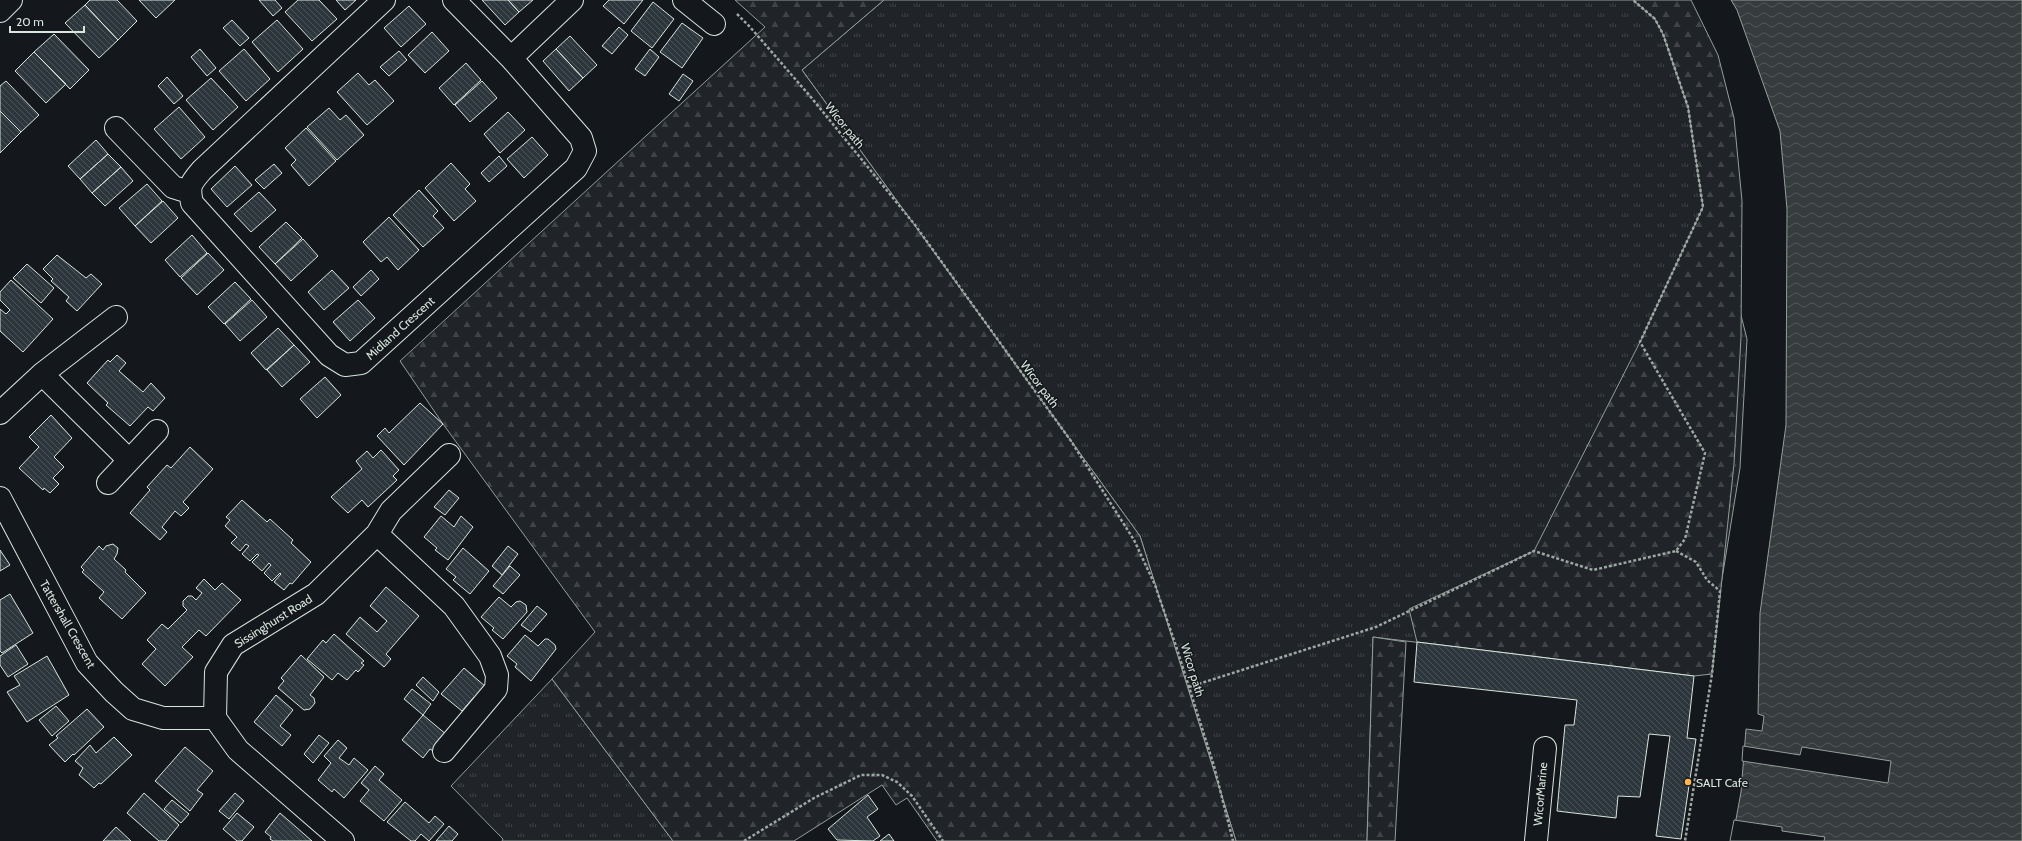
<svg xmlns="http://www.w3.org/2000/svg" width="2022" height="841" font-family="Cabin,sans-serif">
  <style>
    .grass { fill: url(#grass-tufts); stroke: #939e99 }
    .forest { fill: url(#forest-firs); stroke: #939e99 }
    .water { fill: url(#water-waves); stroke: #939e99 }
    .pier { fill: #14181c; stroke: #939e99 }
    .building { fill: url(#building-back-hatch); stroke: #d8e6dc }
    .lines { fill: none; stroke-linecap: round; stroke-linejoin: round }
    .minor-casing { stroke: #d8e6dc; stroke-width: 24 }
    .path { stroke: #9da8a2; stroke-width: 2.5; stroke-dasharray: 3 2; stroke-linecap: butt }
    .minor { stroke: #14181c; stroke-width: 22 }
    .poi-dot { fill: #ffb74d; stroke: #14181c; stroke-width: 1.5 }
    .labels { text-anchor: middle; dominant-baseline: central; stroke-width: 3; stroke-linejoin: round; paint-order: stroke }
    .street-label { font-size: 12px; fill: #d8e6dc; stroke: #14181c }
    .poi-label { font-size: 12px; fill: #d8e6dc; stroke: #14181c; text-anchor: start }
  </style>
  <defs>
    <pattern id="grass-tufts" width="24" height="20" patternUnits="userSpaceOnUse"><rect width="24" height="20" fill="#202428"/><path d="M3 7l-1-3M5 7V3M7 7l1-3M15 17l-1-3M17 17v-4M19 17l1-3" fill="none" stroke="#404447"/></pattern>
    <pattern id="forest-firs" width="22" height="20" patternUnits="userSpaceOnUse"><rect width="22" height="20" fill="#202428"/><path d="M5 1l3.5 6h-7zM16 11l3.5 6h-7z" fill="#404447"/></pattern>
    <pattern id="water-waves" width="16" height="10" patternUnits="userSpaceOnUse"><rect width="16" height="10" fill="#363b3e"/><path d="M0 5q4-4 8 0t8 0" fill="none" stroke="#525759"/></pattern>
    <pattern id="building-back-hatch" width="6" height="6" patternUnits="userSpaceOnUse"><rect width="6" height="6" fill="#2c363c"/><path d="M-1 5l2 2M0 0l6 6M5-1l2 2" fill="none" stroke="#4a5358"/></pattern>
  </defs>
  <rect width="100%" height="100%" fill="#14181c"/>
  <!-- grass -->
  <path class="grass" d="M884,0H1633L1655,19L1663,34L1688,107L1747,339L1740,468L1720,591L1694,676L1373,637L1367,841H1236L1140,536L802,70Z
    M552,679L673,841H502L503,839L451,786Z"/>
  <!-- forest -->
  <path class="forest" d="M735,0H884L802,70L1140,536L1236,841H937L907,798L896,805L882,785L794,841H673L552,679L595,632L443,424L400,361L765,27Z
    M1633,0H1691L1718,55L1734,118L1742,201L1741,337L1734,464L1712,674L1694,676L1417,642L1409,609L1534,551L1640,342L1703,207L1688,107L1663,34L1655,19Z
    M1373,637L1406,642L1395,841H1367Z"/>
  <!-- water -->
  <path class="water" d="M1731,0H2022V841H1732L1741,792L1746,729L1762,731L1764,716L1758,714L1760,613L1786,425L1787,209L1780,131L1737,10Z"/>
  <!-- pier -->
  <path class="pier" d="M1743,746L1800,755L1802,747L1891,761L1888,783L1742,761Z
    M1734,820L1782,827V831L1825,837L1824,841H1730Z"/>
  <!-- building -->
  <path class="building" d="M90,0H117L137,21L118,40L85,5Z
    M139,0H175L156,18Z
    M259,0H275L282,8L273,16Z
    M298,0H319L337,19L312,41L285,12Z
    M336,0H356L345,10Z
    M482,0H508L519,12L505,25Z
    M508,0H533L519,12Z
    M609,0H643L624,24L603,6Z
    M653,2L674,19L652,48L631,31Z
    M85,5L118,40L99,58L65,23Z
    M409,6L426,24L401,47L384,28Z
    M232,20L249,38L240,46L223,28Z
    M277,20L303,49L278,72L252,42Z
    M682,23L703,38L682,68L660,52Z
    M619,27L628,35L612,54L602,46Z
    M432,32L449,51L425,73L408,55Z
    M54,34L89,70L70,89L34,52Z
    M570,36L597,65L583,78L556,49Z
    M200,49L216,68L207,76L191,57Z
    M244,49L270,79L246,101L219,71Z
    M556,49L583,78L569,91L543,61Z
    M650,49L659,57L645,76L635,69Z
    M399,51L407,60L389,76L380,67Z
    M34,52L66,84L46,103L15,71Z
    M466,63L481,80L454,105L439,88Z
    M358,73L369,85L375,80L394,101L367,125L337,92Z
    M683,74L693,81L679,101L669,94Z
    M167,77L183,96L174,104L158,86Z
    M211,78L238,107L213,130L186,100Z
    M6,81L39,115L21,132L0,111V86Z
    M482,81L497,98L470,122L455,105Z
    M179,107L205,137L181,159L154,129Z
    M329,108L340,120L346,115L364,135L337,160L307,127Z
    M0,111L21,132L0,153Z
    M508,112L525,130L500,153L484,134Z
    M306,128L336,161L309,186L291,165L296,160L285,148Z
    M532,137L548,155L524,178L507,159Z
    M96,140L108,154L80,179L68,166Z
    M108,154L121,167L92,193L80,179Z
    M499,156L507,166L489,182L481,173Z
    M451,163L470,184L465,189L476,201L454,221L425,188Z
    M274,164L282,173L264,189L255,180Z
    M235,166L252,185L227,207L211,189Z
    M121,167L133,181L105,206L92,193Z
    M147,184L162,201L135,226L119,208Z
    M419,190L438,211L433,216L444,228L423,247L393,215Z
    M259,192L276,210L251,232L234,214Z
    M163,201L178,218L151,243L135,226Z
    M389,217L419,250L398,270L387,257L381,262L363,242Z
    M286,222L302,238L275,264L259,247Z
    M192,235L207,253L180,277L165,260Z
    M303,239L318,256L291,281L275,264Z
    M208,253L224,270L197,295L181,278Z
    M57,255L86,278L91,274L102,284L77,311L66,301L69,297L51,281L53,279L43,269Z
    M27,264L54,288L41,303L13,278Z
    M332,270L349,288L324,310L308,292Z
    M371,270L379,279L361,296L353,287Z
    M11,280L53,319L23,352L0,331V309L6,314L10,310L0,300V292Z
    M235,282L251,299L224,324L208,307Z
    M252,300L267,317L240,341L225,324Z
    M358,300L375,318L350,341L333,322Z
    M278,328L294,345L266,370L251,353Z
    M294,345L310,362L282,387L267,370Z
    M117,355L126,363L119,371L143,392L151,383L165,398L153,411L148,407L130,426L106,405L108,403L87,383L108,360L110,362Z
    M325,377L341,395L317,418L300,399Z
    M420,403L443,424L404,465L377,436L385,428L389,433Z
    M51,415L72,438L54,457L64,467L53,478L59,484L50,493L44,488L43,490L19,468L39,447L29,437Z
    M190,447L213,469L183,502L189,508L181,516L175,511L162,527L167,532L160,540L130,513L150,490L147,487L167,465L171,468Z
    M381,450L399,470L393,476L397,480L368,507L362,500L348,513L331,497L362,469L356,461L367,451L373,458Z
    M449,490L459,498L445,515L434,507Z
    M242,500L267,522L270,519L293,540L291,543L311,562L292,584L290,583L284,590L274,582L281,574L280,573L272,581L264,573L271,565L269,563L262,571L252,562L259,555L257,554L250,561L242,554L249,546L246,544L240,551L231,543L237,537L225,526L230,520L226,517Z
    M441,516L454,527L461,516L473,527L448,560L435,550L437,548L424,537Z
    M113,544L118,548L117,554L114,559L126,570L125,572L146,593L122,619L99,598L104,592L82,572L84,570L81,567L99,546L103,550L106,546Z
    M508,546L518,554L502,575L492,566Z
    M463,548L489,571L470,594L453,580L456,577L446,569Z
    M0,550L10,565L0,571Z
    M510,566L520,575L503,594L493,586Z
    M204,579L215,590L222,583L241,600L206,636L199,630L182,647L193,657L165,686L142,664L156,649L147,640L162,624L168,629L187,610L183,606V601L188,596H192L196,600L202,593L196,588Z
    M386,587L419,616L386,654L391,659L384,667L346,634L360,617L377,632L387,621L370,606Z
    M10,594L33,633L2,653L0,651V600Z
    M499,597L511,607L516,602L520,601L526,605L527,612L503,639L492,630L494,628L481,617Z
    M537,606L547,614L531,632L521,625Z
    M334,634L364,661L361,663L364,665L358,672L356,670L347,680L338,673L332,680L307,659L323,640L326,643Z
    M525,635L538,646L545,639H548L555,645L556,649L531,681L515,667L517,664L507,656Z
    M1417,642L1694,676L1687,738L1696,739L1681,839L1656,836L1670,736L1649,734L1640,797L1618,796L1616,818L1557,811L1565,725H1574L1577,700L1414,682Z
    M16,645L28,664L8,677L0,665V656Z
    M301,655L324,677L310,695L314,698L315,703L310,709L304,710L278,688L284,681L281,678Z
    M47,656L69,695L27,722L7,692L20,685L14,676Z
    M464,668L486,687L476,699L474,697L462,711L441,694Z
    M423,677L439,692L433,701L416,685Z
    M412,689L431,704L423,715L404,699Z
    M276,695L293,710L280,726L291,735L282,746L254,722Z
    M56,706L69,721L52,736L39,720Z
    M87,709L104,727L74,755L73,754L65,762L49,745L58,738L56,736Z
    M423,715L447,735L433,751L430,749L423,758L402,740Z
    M319,735L329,743L313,763L304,754Z
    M114,737L132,755L101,784L99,783L94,788L79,775L83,768L75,761L90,745L96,753Z
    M338,740L347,748L339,758L349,765L354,758L368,770L344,798L334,789L332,792L318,780L331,763L324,756Z
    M185,747L213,771L197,790L203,794L190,811L155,781Z
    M375,766L384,774L379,780L402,800L384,821L360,801L369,790L361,783Z
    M144,793L179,825L166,841H159L127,813Z
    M235,793L244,801L229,819L219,811Z
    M868,795L878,809L867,817L880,836L873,841L837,840L828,829Z
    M172,800L189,814L181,823L164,809Z
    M405,802L429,823L435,816L444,824L429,841L421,834L415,841H411L387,822Z
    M237,813L254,827L242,841H237L223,829Z
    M280,813L312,841H273L270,839L271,837L265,832Z
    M449,826L458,834L452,841H436Z
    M116,827L131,841H103Z
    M889,834L894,841H880Z"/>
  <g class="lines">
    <!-- minor casing -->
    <g class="minor-casing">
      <path id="minor" d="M384,0L202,170C191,183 188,185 192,203L329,355L345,365L361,363L576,168L585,151L581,138L511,58L454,0
        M684,0L714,24
        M0,11L11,0
        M511,58L572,0
        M116,128L173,187L189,192
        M42,374L129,460
        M0,413L42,374L116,317
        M108,483L157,431
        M0,498L87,663L114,692L133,709L163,718H215
        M377,534L454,606L490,656L497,675L496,689L444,751
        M343,841L238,750L215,718L216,672L233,645L316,594L377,534L391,511L449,455
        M1536,841L1545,748"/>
    </g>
    <!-- path -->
    <path class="path" d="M737,14L750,27L810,96L915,225L1071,441L1134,540L1155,585L1176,646L1214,766L1233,841
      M1676,551L1696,562L1707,580L1720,591L1712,674L1685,841
      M1189,687L1376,627L1534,551L1593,570L1676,551L1685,539L1705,453L1640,342L1703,207L1688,107L1663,34L1655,19L1633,0
      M744,841L814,798L861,775H882L897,782L912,796L943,841"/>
    <!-- minor -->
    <use href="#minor" class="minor"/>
  </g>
  <!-- markers -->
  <circle class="poi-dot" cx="1688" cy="782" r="4"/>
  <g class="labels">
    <!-- street labels -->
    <g class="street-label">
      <text transform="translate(845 125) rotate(51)">Wicor path</text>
      <text transform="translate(400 328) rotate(-42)">Midland Crescent</text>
      <text transform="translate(1040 384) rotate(53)">Wicor path</text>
      <text transform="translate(273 621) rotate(-32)">Sissinghurst Road</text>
      <text transform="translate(68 624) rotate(60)">Tattershall Crescent</text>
      <text transform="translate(1193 670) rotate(73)">Wicor path</text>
      <text transform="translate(1540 794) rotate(-85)">WicorMarine</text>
    </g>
    <!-- poi labels -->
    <g class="poi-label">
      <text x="1696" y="782">SALT Cafe</text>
    </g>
  </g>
  <!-- scale -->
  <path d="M10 26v6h74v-6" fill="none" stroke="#d8e6dc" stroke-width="2"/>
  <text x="16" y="26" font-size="12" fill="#d8e6dc" stroke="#14181c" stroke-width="3" paint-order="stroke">20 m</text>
</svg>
